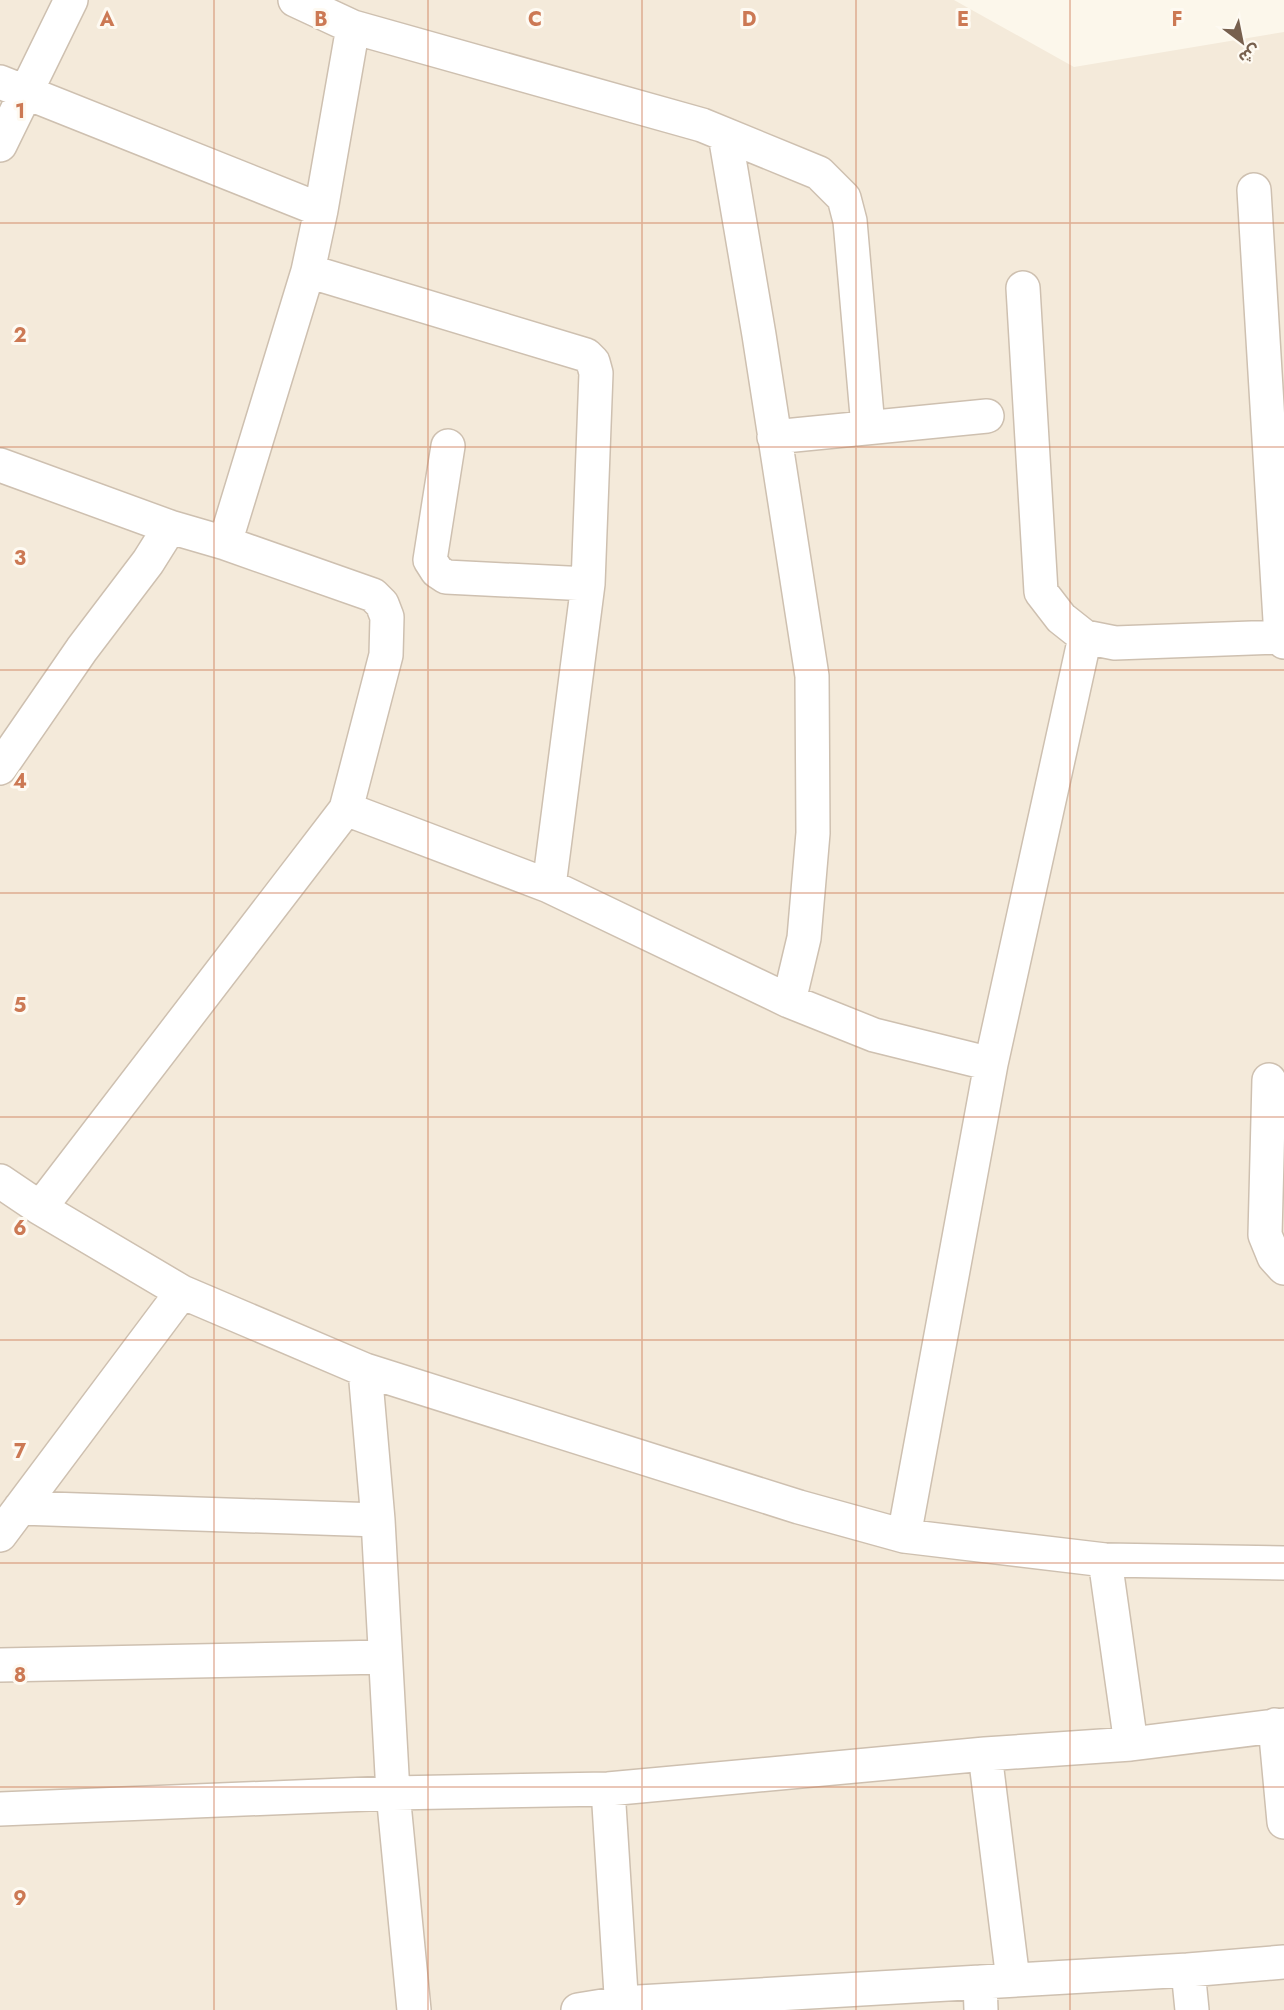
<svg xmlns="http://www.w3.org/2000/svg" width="1284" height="2010" font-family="Jost,'Noto Sans Arabic',sans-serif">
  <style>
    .residential { fill: #f4eada }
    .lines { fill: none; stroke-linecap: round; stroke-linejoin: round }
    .minor-casing { stroke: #cec0b0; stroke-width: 36 }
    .minor { stroke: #fff; stroke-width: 33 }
    .grid { fill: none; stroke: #cc7954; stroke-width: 1.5; stroke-opacity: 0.55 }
    .grid-label { font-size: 20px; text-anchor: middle; font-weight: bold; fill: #cc7954; stroke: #fefaf2; stroke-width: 6; stroke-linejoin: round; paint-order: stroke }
  </style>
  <rect width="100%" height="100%" fill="#fcf7eb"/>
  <!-- residential -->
  <path class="residential" d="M0,0H954L1074,67L1284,32V2010H0Z"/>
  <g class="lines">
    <!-- minor casing -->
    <g class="minor-casing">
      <path id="minor" d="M295,0L353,27L702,125L819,173L844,198L850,221L868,427
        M0,82L321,210
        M725,135L759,335L812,676L813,833L804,938L789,1001
        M0,145L71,0
        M1254,190L1281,637L1284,642
        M308,271L586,355L593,362L596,373L588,584L549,886
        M1023,288L1041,592L1061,618L1085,637L1115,643L1281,637
        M774,437L987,416
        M448,446L430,560L437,571L446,577L588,584
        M0,465L170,527L225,543L373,595L382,604L387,617L386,655L346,809L40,1208
        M225,543L308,271L321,210L353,27
        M0,768L82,649L148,562L170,527
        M346,809L549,886L789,1001L874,1035L991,1064
        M1269,1080L1265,1235L1274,1257L1284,1268
        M0,1181L40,1208L182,1292L365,1370L799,1507L904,1536L1105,1560L1284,1563
        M365,1370L378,1520L393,1793L414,2010
        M20,1508L378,1520
        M0,1535L182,1292
        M904,1536L991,1064L1085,637
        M1105,1560L1131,1744
        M0,1665L384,1657
        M1275,1725L1284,1822
        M985,1754L1013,1980
        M608,1789L622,2010
        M0,1809L393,1793L608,1789L985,1754L1131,1744L1284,1725
        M1188,1970L1192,2010
        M980,1982L981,2010
        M578,2010L621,2003L1188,1970L1284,1962"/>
    </g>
    <!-- minor -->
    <use href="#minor" class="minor"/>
  </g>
  <!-- grid -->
  <path class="grid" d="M214,0V2010M428,0V2010M642,0V2010M856,0V2010M1070,0V2010M0,223H1284M0,447H1284M0,670H1284M0,893H1284M0,1117H1284M0,1340H1284M0,1563H1284M0,1787H1284"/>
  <g class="grid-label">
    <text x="107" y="26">A</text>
    <text x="321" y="26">B</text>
    <text x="535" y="26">C</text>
    <text x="749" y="26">D</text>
    <text x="963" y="26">E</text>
    <text x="1177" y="26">F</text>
    <text x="20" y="118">1</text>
    <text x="20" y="342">2</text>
    <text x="20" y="565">3</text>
    <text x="20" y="788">4</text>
    <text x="20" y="1012">5</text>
    <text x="20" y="1235">6</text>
    <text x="20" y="1458">7</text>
    <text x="20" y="1682">8</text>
    <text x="20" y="1905">9</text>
  </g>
  <!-- north arrow -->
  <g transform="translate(1242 42) rotate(148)" stroke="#fefaf2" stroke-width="4.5" paint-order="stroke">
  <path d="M0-4.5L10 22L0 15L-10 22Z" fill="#77604e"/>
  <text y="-9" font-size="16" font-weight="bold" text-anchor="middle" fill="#77604e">ش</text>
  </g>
</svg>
